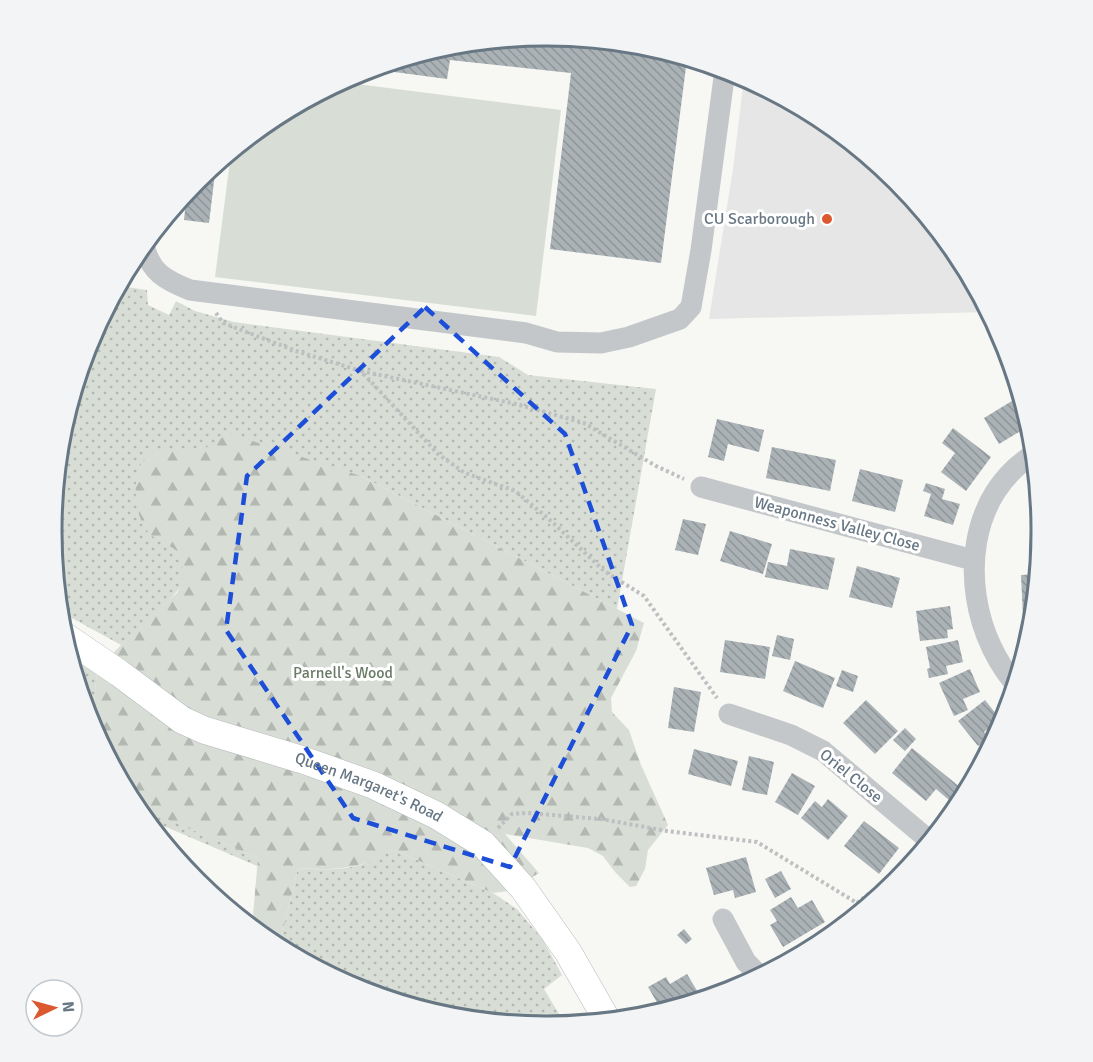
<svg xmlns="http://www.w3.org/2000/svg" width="1093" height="1062" font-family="Signika,sans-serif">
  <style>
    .built { fill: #e5e6e5 }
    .grass { fill: url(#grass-dots) }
    .forest { fill: url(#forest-firs) }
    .park { fill: #d8ded5 }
    .building { fill: url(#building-back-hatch) }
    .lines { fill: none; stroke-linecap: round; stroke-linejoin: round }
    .major-casing { stroke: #b6babe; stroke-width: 28 }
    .path { stroke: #bdbfc1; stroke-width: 4; stroke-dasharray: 3 3; stroke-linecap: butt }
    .minor { stroke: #c3c7ca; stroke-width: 21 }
    .major { stroke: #fff; stroke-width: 27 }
    .marked { fill: none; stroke: #1d4ed8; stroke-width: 4.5; stroke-dasharray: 12 8; stroke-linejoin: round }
    .poi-dot { fill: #dc582f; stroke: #fff; stroke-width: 2 }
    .labels { text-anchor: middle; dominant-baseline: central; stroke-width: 6; stroke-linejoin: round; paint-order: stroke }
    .poi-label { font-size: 16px; fill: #677784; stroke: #fff; text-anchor: end }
    .street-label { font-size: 16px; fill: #677784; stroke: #fff }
    .park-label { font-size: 16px; fill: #6a7b66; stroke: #fff }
    .rim { fill: none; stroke: #677784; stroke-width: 3 }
  </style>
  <defs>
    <pattern id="grass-dots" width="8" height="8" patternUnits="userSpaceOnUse" patternTransform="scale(1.5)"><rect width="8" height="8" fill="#d8ded5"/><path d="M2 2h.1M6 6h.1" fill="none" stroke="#b3b9b2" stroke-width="1.8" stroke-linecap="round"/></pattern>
    <pattern id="forest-firs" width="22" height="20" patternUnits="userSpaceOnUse" patternTransform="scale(1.5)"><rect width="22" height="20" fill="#d8ded5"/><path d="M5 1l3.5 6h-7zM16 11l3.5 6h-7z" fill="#b3b9b2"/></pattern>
    <pattern id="building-back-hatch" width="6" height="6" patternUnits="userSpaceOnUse" patternTransform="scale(1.5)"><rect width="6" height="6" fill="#aab2b6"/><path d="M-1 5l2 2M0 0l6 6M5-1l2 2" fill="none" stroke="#8e969a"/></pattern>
  </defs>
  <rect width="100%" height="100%" fill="#f7f7f4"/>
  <!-- built -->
  <path class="built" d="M744,78L822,120L897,181L958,256L988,312L709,319L733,169Z"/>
  <!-- grass -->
  <path class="grass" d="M119,286L147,290L148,305L169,315L176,301L195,311L234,322L499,357L528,375L656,389L617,609L361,476L189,576L165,606L121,645L59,611L52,531L61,434L89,341Z
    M69,653L97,671L92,726L89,720Z
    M134,804L258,858L257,866L145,818Z
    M394,850L493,893L517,909L543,940L562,975L544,989L565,1024L546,1026L450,1016L357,988L279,947L298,868C320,870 348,871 368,862C377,858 384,851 394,850Z"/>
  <!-- forest -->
  <path class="forest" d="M228,433L361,476L644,623L636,651L611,698L612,712L629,730L641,765L668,825L648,850L645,869L636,886L630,887L615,872L603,856L588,848L505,834L539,873L509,891L493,893L394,850C384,851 378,858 369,862C346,870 321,870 298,868L279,947L252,927L258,858L134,805L92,726L97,671L121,645L177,593C184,581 184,566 179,553C170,544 157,542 148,532C132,514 128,457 158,450C164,449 171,450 177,451C202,452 209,448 228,433Z"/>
  <!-- park -->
  <path class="park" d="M341,82L561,110L536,316L215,277L231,153L272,119Z"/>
  <!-- building -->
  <path class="building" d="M547,36L643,46L687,59L661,263L550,249L571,73L450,60L447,79L372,69L450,45Z
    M216,165L209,223L184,220L187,192L197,181Z
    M1020,396L1029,426L999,444L984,418Z
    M717,419L764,430L759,452L728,444L724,461L708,457Z
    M953,428L991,457L966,491L941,472L955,453L942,443Z
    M772,447L836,460L830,491L766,478Z
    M860,469L903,480L895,512L852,501Z
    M926,483L945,489L942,499L960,504L953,525L924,516L931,494L923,491Z
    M683,519L706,524L698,555L675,550Z
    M730,531L772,544L763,574L720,561Z
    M790,549L835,558L828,590L765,577L768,562L787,566Z
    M857,566L900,578L892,608L849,597Z
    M1037,574L1033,616H1023L1021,575Z
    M950,606L953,629L947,630L948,638L920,641L916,611Z
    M777,635L794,639L790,660L772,656Z
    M725,640L770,647L765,679L720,672Z
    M958,640L963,662L946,666L948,674L929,678L927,669L930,668L926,647Z
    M795,661L835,678L823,708L783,691Z
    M970,669L980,692L963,699L968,710L954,716L939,683Z
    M842,670L858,676L853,692L836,686Z
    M674,687L701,692L694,732L668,728Z
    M866,700L898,731L875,754L843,723Z
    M985,700L1000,719L984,732L988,738L978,746L958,721Z
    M905,728L916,739L905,751L893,740Z
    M912,748L966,792L958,806L948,819L945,817L955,805L936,789L926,801L892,773Z
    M694,749L738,761L731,786L688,774Z
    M749,756L774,762L767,795L742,790Z
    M792,773L815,786L798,815L775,802Z
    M828,799L848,816L828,840L801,818L815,801L822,807Z
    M864,821L899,848L879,874L844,846Z
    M746,857L756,892L735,898L733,890L714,895L706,868Z
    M781,871L791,889L775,898L765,879Z
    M791,897L798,908L812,900L825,922L783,947L770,925L777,921L770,910Z
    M684,929L692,939L686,944L677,935Z
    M687,974L699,994L680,1005L662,1011L648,987L666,977L670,984Z"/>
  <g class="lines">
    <!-- major casing -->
    <g class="major-casing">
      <g id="major">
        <path id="s1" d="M63,635L119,673L182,720L204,730L303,760L373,785L436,815L483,844L523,888L568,952L607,1020"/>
      </g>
    </g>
    <!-- path -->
    <path class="path" d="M216,313L223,323L296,351L361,371L438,454L465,473L515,491L549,519L604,571L644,596L717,698
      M361,371L516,404L584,423L656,466L684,479
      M498,828L512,814L527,813L601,819L667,831L757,842L857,903L913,860"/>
    <!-- minor -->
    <path class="minor" d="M144,245C150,272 165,280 190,290L526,333L557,342L601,343L629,337L680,319L691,307L701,250L725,70
      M701,487L973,560
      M1015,683C1005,673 998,660 992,648C961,584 968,494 1034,454
      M729,714L791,735L823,751L930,841
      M723,919L746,962L760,976"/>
    <!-- major -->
    <use href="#major" class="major"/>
  </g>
  <!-- marked area -->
  <path class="marked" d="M425,307L565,434L632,625L510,867L353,818L226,630L247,476Z"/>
  <!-- markers -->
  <circle class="poi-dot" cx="827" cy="219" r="6"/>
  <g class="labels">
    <!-- poi labels -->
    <g class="poi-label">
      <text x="815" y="219">CU Scarborough</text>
    </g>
    <!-- street labels -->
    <g class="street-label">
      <text transform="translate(837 524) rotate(15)">Weaponness Valley Close</text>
      <text transform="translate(851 776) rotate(39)">Oriel Close</text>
      <text stroke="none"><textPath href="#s1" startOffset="345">Queen Margaret's Road</textPath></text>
    </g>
    <!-- park labels -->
    <g class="park-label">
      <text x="343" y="673">Parnell's Wood</text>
    </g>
  </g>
  <!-- crop -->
  <path d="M0 0H1093V1062H0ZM546 46H547A484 484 0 0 1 1031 530V532A484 484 0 0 1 547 1016H546A484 484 0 0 1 62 532V530A484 484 0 0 1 546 46Z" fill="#f3f4f5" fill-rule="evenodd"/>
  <path class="rim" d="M546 46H547A484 484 0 0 1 1031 530V532A484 484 0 0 1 547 1016H546A484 484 0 0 1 62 532V530A484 484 0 0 1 546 46Z"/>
  <!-- north arrow -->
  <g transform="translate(54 1008) rotate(85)"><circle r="28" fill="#ffffff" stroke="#c2c9ce" stroke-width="1.5"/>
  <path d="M0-4.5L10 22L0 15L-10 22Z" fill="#dc582f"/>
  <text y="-9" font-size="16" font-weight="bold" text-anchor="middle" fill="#677784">N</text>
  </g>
</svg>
